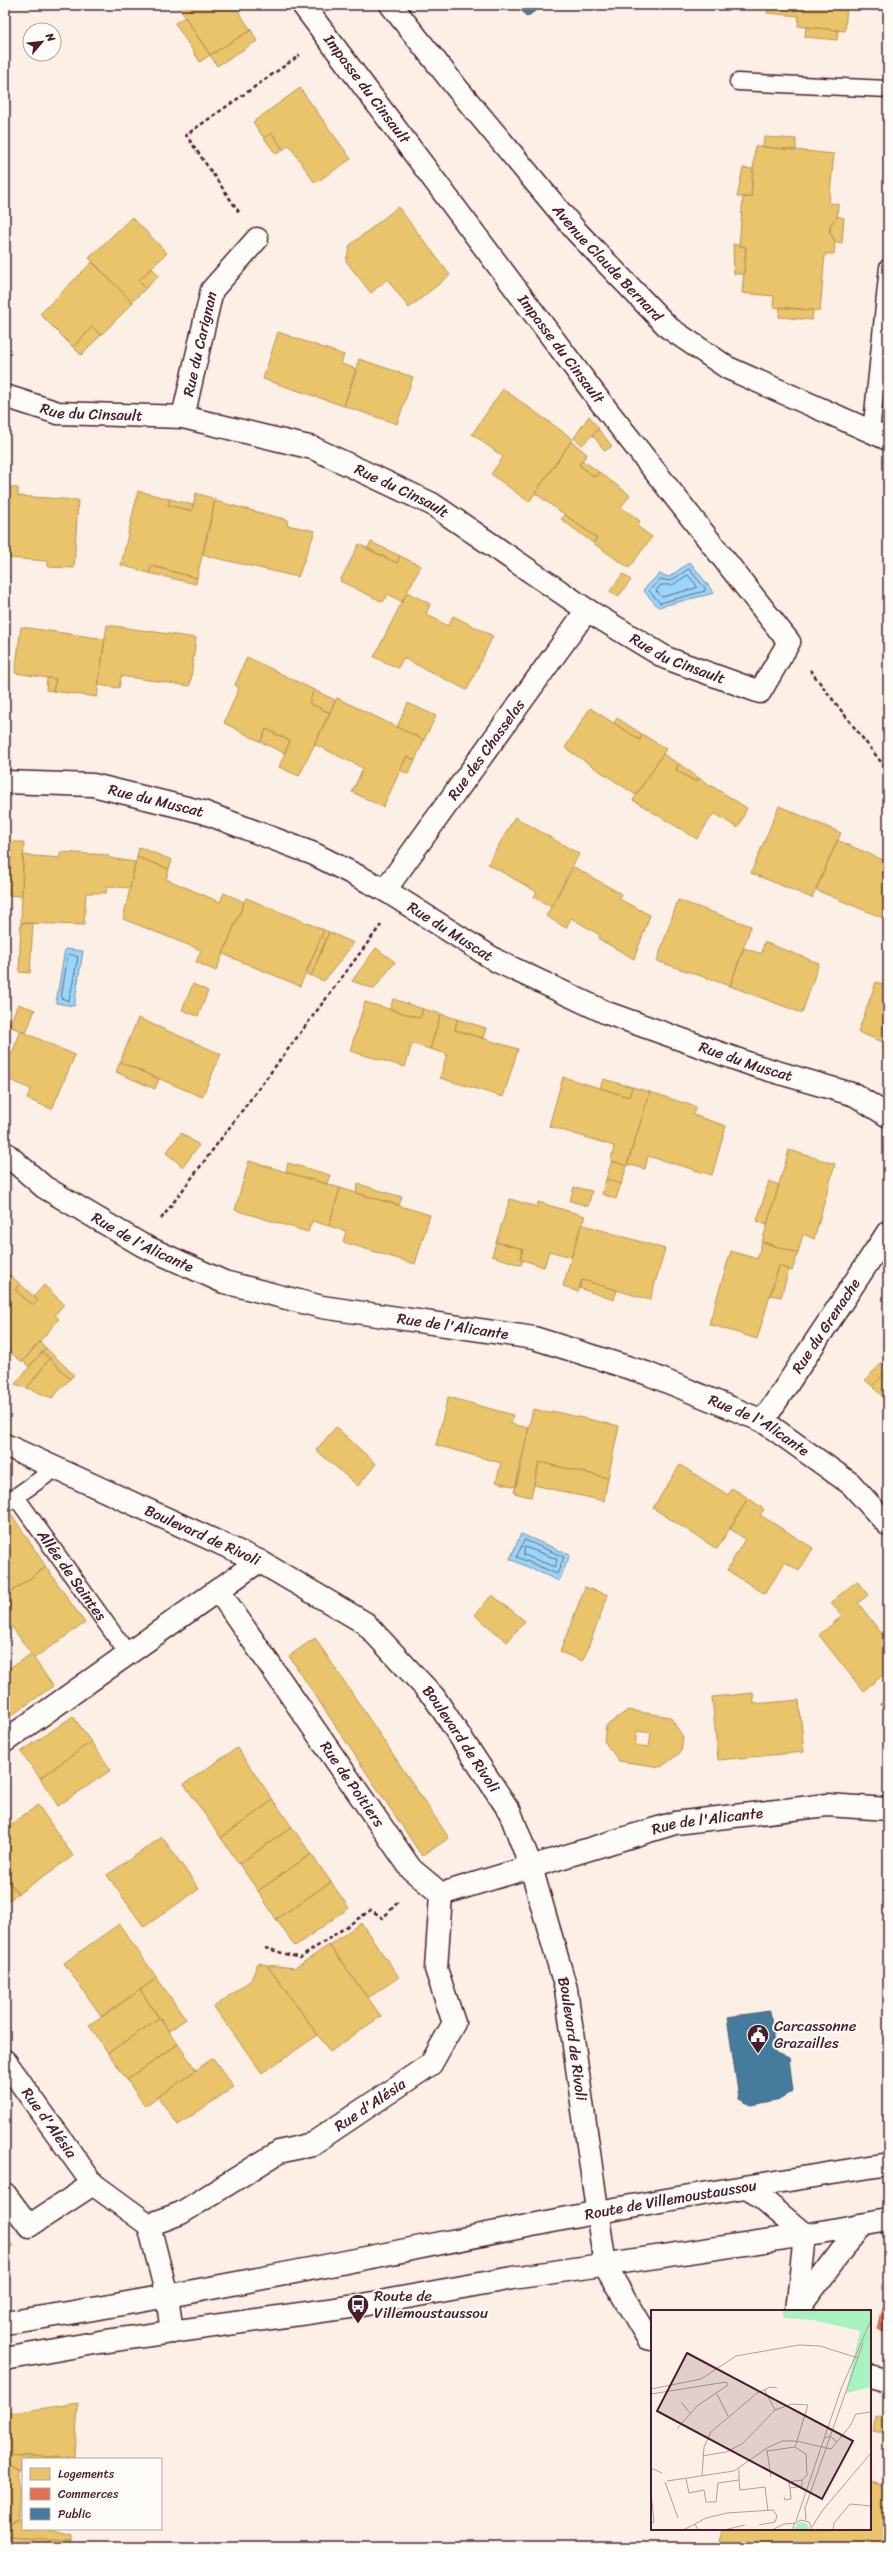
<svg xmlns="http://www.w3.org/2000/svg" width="893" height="2552" font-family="Sriracha,sans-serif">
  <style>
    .water { fill: #99d6fa; stroke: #798da7 }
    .homes { fill: #e9c46a; stroke: #b99257; fill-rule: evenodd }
    .shops { fill: #e76f51; stroke: #b85746 }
    .public { fill: #457b9d; stroke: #465f7b }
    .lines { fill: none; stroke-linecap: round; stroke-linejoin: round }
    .shore { stroke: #6a687e; stroke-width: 1 }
    .lane-casing { stroke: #4a1f2b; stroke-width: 19 }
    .street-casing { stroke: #4a1f2b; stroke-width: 25 }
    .secondary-casing { stroke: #4a1f2b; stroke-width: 25 }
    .path { stroke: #4a1f2b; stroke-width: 2.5; stroke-dasharray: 4 3; stroke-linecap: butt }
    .lane { stroke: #fdfcf7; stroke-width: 16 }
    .street { stroke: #fdfcf7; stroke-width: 22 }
    .secondary { stroke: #fdfcf7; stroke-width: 22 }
    .labels { text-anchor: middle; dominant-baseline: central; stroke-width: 4; stroke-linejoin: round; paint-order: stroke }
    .street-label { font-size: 15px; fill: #4a1f2b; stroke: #fdfcf7 }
    .poi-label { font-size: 15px; fill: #4a1f2b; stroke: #fdfcf7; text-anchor: start }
    .inset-road { fill: none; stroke: #b49c9b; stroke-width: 1 }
    .view { fill: #4a1f2b; fill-opacity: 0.15; stroke: #4a1f2b; stroke-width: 2 }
    .inset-edge { fill: none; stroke: #4a1f2b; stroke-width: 2 }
  </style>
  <rect width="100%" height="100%" fill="#fbefe6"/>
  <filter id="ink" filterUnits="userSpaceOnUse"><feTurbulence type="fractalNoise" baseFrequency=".025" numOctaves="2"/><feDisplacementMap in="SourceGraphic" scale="8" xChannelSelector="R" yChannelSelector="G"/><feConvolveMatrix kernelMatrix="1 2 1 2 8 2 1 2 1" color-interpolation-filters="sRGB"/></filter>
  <g filter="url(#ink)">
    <!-- water -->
    <path class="water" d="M690,562L714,593L658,607L643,590L659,574L669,577Z
      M65,949L83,951L74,1006L56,1003Z
      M521,1534L570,1555L559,1581L510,1559Z"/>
    <!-- homes -->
    <path class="homes" d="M177,5H234L251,30L210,55Z
      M768,5H847L845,31L798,26L799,16L767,13Z
      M185,17L210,55L200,62L175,23Z
      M806,27L838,30L837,40L805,37Z
      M251,30L257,41L217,66L210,55Z
      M300,88L351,159L315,183L289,145L283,150L272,133L264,138L253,122Z
      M272,133L283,150L276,154L264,138Z
      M764,137L796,139V150L763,147Z
      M755,146L834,154L829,203L838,204L837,219L830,225V233L835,240L834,254H825L820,311L773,307L774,296L742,293L746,247L739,246L743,197H751Z
      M743,168L753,169L751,197H737Z
      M398,207L450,275L409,308L387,279L371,293L346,261L350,245Z
      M837,216L844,218L842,243L835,242L830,233V225Z
      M132,217L167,253L138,281L146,288L132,302L89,258Z
      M733,244L746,247L744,274H734Z
      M92,262L133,303L101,335L92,327L73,347L40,314Z
      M152,268L159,276L146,288L138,281Z
      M780,307L813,310L812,320L779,317Z
      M92,327L101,335L81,355L73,347Z
      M278,332L344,355L341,364L357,369L344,406L263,379Z
      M359,359L413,377L397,424L344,406Z
      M503,389L573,439L529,502L491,474L503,457L472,434Z
      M589,416L599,429L582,445L574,438Z
      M598,429L612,446L605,451L592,434Z
      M571,441L587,454L579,465L595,477L599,472L630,495L621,507L640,521L637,526L652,537L629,568L593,543L597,538L535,493Z
      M582,460L599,472L595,477L579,465Z
      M5,487L18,488V496L78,500L74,568L48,567V561L5,558Z
      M138,491L170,499L168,505L192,511L196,493L215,499L197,578L152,566L149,573L121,565Z
      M170,499L193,505L192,511L168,505Z
      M215,501L288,520L287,525L315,531L298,577L203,555Z
      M565,515L597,538L593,543L561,519Z
      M371,542L400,556L397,563L367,549Z
      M359,544L397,563L400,556L421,566L402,602L388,594L383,602L340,581Z
      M152,566L197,578L196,584L149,573Z
      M623,574L631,580L618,597L610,591Z
      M407,592L430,604L426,614L448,626L453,616L493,636L467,690L403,658L398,668L374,657Z
      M107,625L196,638L190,686L121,676L119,688L98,685Z
      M21,627L105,639L97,697L53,691L56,679L15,673Z
      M247,657L314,690L309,703L330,713L299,776L279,767L290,741L266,729L261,742L224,723L239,688L235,685Z
      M47,678L56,679L53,691L46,690Z
      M314,690L335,700L330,713L309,703Z
      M337,698L424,740L415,760L407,756L383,807L352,792L363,768L314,744Z
      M408,703L436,716L424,740L397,727Z
      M590,708L640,740L642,734L666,749L636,795L565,748Z
      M617,718L642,734L640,740L614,723Z
      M266,729L290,741L284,753L261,742Z
      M663,754L679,764L676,770L696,782L699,778L747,808L738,828L714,813L697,839L633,800Z
      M407,756L415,760L408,774L400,770Z
      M679,764L699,778L696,782L676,770Z
      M779,806L841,833L812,898L751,873Z
      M515,817L579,854L551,907L534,897L537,892L488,864Z
      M837,840L888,862V920L816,890Z
      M5,842H24L22,896L5,895Z
      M139,847L172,860L169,869L137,857Z
      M60,852L108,855L109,858L135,862L130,888L107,886L106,893H86L84,925L21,923L23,855L60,858Z
      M137,857L169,869L166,879L220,902L224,893L244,902L216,971L196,962L201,950L123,919Z
      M574,867L621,894L619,899L650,915L634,959L599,939L600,935L571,918L566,928L546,916Z
      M246,898L324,930L300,986L223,954Z
      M678,900L751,926L730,986L657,961Z
      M21,923H33L30,973L19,972Z
      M324,930L329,932L311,976L306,974Z
      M329,932L354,943L324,981L311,976Z
      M764,942L819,963L802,1013L730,986L744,948L762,954Z
      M376,948L395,962L374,989L352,981Z
      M876,982L888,986V1044L858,1032Z
      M193,984L208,991L198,1016L182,1010Z
      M393,999L423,1009L420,1018L390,1009Z
      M365,1002L420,1018L423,1009L441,1014L430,1049L412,1044L405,1067L350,1051Z
      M18,1004L35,1010L26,1033L9,1026Z
      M441,1014L457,1019L455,1030L518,1049L503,1097L440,1078L447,1054L430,1049Z
      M138,1018L221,1054L202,1097L120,1062Z
      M457,1019L486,1028L483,1038L455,1030Z
      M21,1031L75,1055L52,1109L27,1099L31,1089L5,1078V1070Z
      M120,1062L159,1079L155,1089L116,1072Z
      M563,1077L629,1097L632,1087L650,1092L627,1166L611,1161L614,1146L549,1126Z
      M603,1079L632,1087L629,1097L600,1088Z
      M650,1092L696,1107L693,1115L726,1126L712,1175L648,1156L645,1169L627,1164Z
      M181,1133L199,1145L183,1167L166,1153Z
      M789,1150L835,1164L814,1239L803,1234L798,1253L762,1242Z
      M249,1161L340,1188L329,1226L312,1221L308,1232L235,1210Z
      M612,1161L627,1166L621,1184L606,1179Z
      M288,1163L330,1175L327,1184L286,1172Z
      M606,1179L621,1184L616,1199L602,1194Z
      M769,1181L779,1185L767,1225L757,1221Z
      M358,1184L402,1197L399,1205L356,1193Z
      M574,1187L592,1191L588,1206L570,1201Z
      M340,1188L430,1215L415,1264L343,1242L346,1231L329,1226Z
      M510,1199L537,1207L538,1202L585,1216L571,1257L549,1251L544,1267L520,1259L523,1249L496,1242Z
      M581,1224L665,1249L650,1300L582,1280L578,1292L563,1286Z
      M496,1242L523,1249L520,1259L523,1260L521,1265L492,1256Z
      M762,1242L798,1253L792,1271L779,1266L757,1339L709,1324L731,1251L757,1259Z
      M779,1266L789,1269L781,1297L770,1295Z
      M5,1271L20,1284L15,1290L33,1305L38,1300L34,1296L44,1285L64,1304L55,1315L59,1319L22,1362L5,1348Z
      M582,1280L617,1290L614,1300L579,1288Z
      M20,1284L38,1300L33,1305L15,1290Z
      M40,1342L46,1348L29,1367L23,1361Z
      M46,1348L74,1375L70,1379L42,1352Z
      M42,1352L50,1358L27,1388L15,1384Z
      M888,1357V1370L872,1386L865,1380Z
      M50,1358L70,1379L52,1398L27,1388Z
      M888,1370V1402L872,1386Z
      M448,1397L513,1415L511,1424L529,1428L516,1487L496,1482L501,1463L436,1445Z
      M533,1409L551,1413V1411L619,1426L608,1478L539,1462L531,1497L514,1493Z
      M336,1427L376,1464L358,1486L316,1450Z
      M539,1462L608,1478L604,1501L534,1485Z
      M680,1465L728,1495L732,1488L748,1498L717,1549L653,1508Z
      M748,1498L764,1509L760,1515L813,1548L799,1571L785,1562L765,1594L727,1570L745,1539L730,1529Z
      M10,1512L46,1567L5,1596V1515Z
      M46,1567L85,1623L34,1658L5,1617V1596Z
      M857,1581L868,1595L858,1603L888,1642V1671L863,1691L819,1635L842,1616L831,1602Z
      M585,1587L608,1595L583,1661L560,1652Z
      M492,1595L525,1621L507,1642L475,1615Z
      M315,1638L449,1838L422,1856L289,1656Z
      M31,1654L53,1686L5,1720V1671Z
      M753,1693L754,1704L799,1700L804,1752L718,1760L712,1697Z
      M888,1698V1715L880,1704Z
      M628,1710L670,1717L683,1737L681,1752L661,1767L619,1761L604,1741L606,1726ZM637,1731L651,1733L649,1747L635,1745Z
      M73,1716L91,1742L40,1778L21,1752Z
      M91,1742L111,1770L58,1806L40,1778Z
      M237,1748L273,1800L221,1838L184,1784Z
      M273,1800L292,1827L239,1864L221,1838Z
      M38,1805L73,1856L18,1894L5,1876V1828Z
      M292,1827L311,1854L258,1891L239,1864Z
      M162,1837L199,1889L144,1927L107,1875Z
      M311,1854L331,1882L276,1919L258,1891Z
      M5,1876L18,1894L5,1903Z
      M331,1882L349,1908L295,1946L276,1919Z
      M361,1923L399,1977L368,1998L329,1945Z
      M119,1924L157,1978L102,2017L64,1963Z
      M329,1945L381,2016L330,2052L267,1965L295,1968Z
      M258,1963L267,1965L318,2035L262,2073L214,2007L251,1980Z
      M157,1978L186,2019L169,2031L140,1990Z
      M140,1990L159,2018L108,2053L89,2025Z
      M159,2018L178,2044L127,2080L108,2053Z
      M178,2044L196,2070L145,2106L127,2080Z
      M213,2058L234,2087L178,2125L158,2097Z
      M5,2236L13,2246L5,2252Z
      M78,2403L75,2458L5,2455V2414Z
      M876,2416L888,2419V2434L873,2430Z
      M5,2455L75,2458V2459H23V2470H20L5,2462Z
      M5,2462L20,2470L18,2520L5,2527Z
      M870,2481L888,2485V2547H717L722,2529H870Z
      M18,2520L23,2521V2529H51L72,2535V2540L5,2537V2527Z
      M5,2537L72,2540V2547H5Z"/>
    <!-- shops -->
    <path class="shops" d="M886,2290H888V2334L877,2329Z"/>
    <!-- public -->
    <path class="public" d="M517,5H543L527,17Z
      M770,2011L775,2052L789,2058L793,2091L781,2099L751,2105L739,2099L727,2017Z"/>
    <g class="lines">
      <!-- shore -->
      <path class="shore" d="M689,569L705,588V591L660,603L649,591L660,579L670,581Z
        M688,575L697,586L696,588L662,597L656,591L661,585H672Z
        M70,954L78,957L69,1001L61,998L68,955Z
        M525,1540L564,1557L557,1574L517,1557Z
        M525,1547L557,1559L555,1567L524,1555Z"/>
      <!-- lane casing -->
      <g class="lane-casing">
        <g id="lane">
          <path d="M738,82L888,89"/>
          <path d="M871,433L888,267"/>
          <path id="s1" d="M16,1497L128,1654"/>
          <path d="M5,1504L55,1469"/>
        </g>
      </g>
      <!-- street casing -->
      <g class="street-casing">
        <g id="street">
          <path id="s2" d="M391,5L456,87L576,231L669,328L728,368L888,439"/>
          <path id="s3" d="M5,396L58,413L183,417L313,448L432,504L587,610L666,658L760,692L789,642L599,400L303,5"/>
          <path id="s4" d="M183,417L212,290L257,239"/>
          <path id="s5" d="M5,782L93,785L203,812L314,854L385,890L497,961L607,1013L753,1065L855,1095L888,1116"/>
          <path id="s6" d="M385,890L587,610"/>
          <path id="s7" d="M5,1153L44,1187L142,1245L224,1282L322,1307L534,1338L646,1373L763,1421L851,1484L888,1525"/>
          <path id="s8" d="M763,1421L888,1232"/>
          <path id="s9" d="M218,1590L411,1869L441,1894L675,1823L827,1805L888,1809"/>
          <path d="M5,1741L259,1561"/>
          <path id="s10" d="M5,2061L93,2184L149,2225L181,2213L279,2152L312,2144L431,2064L454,2023L436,1969L441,1894"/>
          <path d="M748,2187L805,2235L797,2311"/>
          <path d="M5,2194L29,2226L93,2184"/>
          <path d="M149,2225L167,2296L172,2332"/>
          <path d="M605,2266L648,2338L652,2339"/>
          <path d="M798,2309L861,2225"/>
          <path d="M870,2376L888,2381"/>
        </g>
      </g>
      <!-- secondary casing -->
      <g class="secondary-casing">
        <g id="secondary">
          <path id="s11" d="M5,1445L259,1561L365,1623L434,1697L510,1812L531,1867L566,1989L605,2266"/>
          <path id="s12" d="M5,2323C204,2293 401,2250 599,2212C695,2194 792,2180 888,2164"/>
          <path d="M5,2359L100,2342L357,2306L513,2278L805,2235L888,2220"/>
        </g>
      </g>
      <!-- path -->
      <path class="path" d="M239,212L186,135L300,55
        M810,670L888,771
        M161,1219L381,925
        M265,1948L300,1958L371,1910L383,1918L399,1901"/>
      <!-- lane -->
      <use href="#lane" class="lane"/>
      <!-- street -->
      <use href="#street" class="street"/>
      <!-- secondary -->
      <use href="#secondary" class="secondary"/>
    </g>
  </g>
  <!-- icons -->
  <defs>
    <g id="civic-pin" transform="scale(1.15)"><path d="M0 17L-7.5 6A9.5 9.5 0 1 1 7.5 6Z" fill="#4a1f2b" stroke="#fdfcf7"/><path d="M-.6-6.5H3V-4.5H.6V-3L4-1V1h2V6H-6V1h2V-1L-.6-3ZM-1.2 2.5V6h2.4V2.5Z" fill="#fff"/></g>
    <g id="bus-pin" transform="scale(1.15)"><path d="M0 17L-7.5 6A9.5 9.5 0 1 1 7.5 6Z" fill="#4a1f2b" stroke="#fdfcf7"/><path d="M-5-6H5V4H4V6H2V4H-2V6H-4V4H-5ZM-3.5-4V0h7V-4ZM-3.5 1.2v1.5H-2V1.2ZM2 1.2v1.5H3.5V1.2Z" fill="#fff"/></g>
  </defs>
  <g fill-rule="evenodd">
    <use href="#civic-pin" x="758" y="2035"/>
    <use href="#bus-pin" x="358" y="2305"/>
  </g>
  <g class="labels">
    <!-- street labels -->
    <g class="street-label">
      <text transform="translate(367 89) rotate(53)">Impasse du Cinsault</text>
      <text stroke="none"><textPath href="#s2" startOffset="337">Avenue Claude Bernard</textPath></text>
      <text stroke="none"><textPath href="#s4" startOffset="75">Rue du Carignan</textPath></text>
      <text transform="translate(561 349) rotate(53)">Impasse du Cinsault</text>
      <text stroke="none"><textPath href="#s3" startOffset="89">Rue du Cinsault</textPath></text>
      <text stroke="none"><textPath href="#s3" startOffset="413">Rue du Cinsault</textPath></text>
      <text stroke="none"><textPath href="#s3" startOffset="737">Rue du Cinsault</textPath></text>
      <text stroke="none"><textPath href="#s6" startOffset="173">Rue des Chasselas</textPath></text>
      <text stroke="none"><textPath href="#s5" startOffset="153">Rue du Muscat</textPath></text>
      <text stroke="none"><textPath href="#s5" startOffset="477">Rue du Muscat</textPath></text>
      <text stroke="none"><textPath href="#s5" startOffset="801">Rue du Muscat</textPath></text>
      <text stroke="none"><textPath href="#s7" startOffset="165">Rue de l'Alicante</textPath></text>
      <text stroke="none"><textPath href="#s7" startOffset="489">Rue de l'Alicante</textPath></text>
      <text stroke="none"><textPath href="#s8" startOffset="114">Rue du Grenache</textPath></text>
      <text stroke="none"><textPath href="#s7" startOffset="813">Rue de l'Alicante</textPath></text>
      <text stroke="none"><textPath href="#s11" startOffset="217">Boulevard de Rivoli</textPath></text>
      <text stroke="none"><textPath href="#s1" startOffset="96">Allée de Saintes</textPath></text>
      <text stroke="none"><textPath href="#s11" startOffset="553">Boulevard de Rivoli</textPath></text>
      <text stroke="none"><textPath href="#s9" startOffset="236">Rue de Poitiers</textPath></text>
      <text stroke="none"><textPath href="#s9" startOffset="655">Rue de l'Alicante</textPath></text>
      <text stroke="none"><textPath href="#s11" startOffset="877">Boulevard de Rivoli</textPath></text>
      <text stroke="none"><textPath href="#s10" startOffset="474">Rue d'Alésia</textPath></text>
      <text stroke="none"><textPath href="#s10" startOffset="76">Rue d'Alésia</textPath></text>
      <text stroke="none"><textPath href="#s12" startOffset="677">Route de Villemoustaussou</textPath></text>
    </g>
    <!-- poi labels -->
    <g class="poi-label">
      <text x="774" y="2026">Carcassonne<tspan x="774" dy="17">Grazailles</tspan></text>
      <text x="374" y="2296">Route de<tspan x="374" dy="17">Villemoustaussou</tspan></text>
    </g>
  </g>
  <!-- overview -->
  <g transform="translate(651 2310)">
    <rect width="220" height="220" fill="#fbefe6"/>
    <path d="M131,0H220V77L195,83L209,21L162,10L133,8ZM151,212L156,214L159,220H143L146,214Z" fill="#a7f2c0"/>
    <path class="inset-road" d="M0,79L50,69L85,46L148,35L169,36L207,48M113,79L124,100M0,84L75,72L77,75L46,96L26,119M66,84L77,106M30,92L39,103M186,132L199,116L205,104L220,102M144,137L155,144L156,165L151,170L138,172L139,178L151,176V170M116,140L120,167M51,146L75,142L91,134L124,100L141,94L157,95L144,137L116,141M0,158L11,163M51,166L53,137L60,122L106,83L119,77L126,78M35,169L38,183L53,180L55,192H65L67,173L88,170V159M88,170L89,180L114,177L117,201M16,171L83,161L116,138L131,131H145L180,139L186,132L179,126L174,128M14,172L27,208M0,182L3,212L0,213M133,187L134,190L140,189L139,178M155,210L154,198L212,33M145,211L190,79L220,10M108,215L124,212M161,217L171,201L220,143M32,220L44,214M47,220L44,214L55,208L76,203L122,200L126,206L124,212M73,220L94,215M121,220L133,214L144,213M141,220L144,213L150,210L158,212L161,220M182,220L183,213L199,194L220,196"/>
    <path class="view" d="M36,43L202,131L171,189L6,101Z"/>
    <rect width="220" height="220" class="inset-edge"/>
  </g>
  <!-- margin -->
  <rect width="893" height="2552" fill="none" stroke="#fdfcf7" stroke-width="20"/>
  <rect x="10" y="10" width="873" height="2532" fill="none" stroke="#4a1f2b" stroke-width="1.5" filter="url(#ink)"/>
  <!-- legend -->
  <rect x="22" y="2458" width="140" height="72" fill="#fdfcf7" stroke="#b5a4a5"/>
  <rect x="30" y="2468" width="20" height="12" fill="#e9c46a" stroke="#b5a4a5"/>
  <text x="58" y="2478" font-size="12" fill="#4a1f2b">Logements</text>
  <rect x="30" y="2488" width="20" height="12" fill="#e76f51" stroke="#b5a4a5"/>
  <text x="58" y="2498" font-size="12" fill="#4a1f2b">Commerces</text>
  <rect x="30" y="2508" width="20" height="12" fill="#457b9d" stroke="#b5a4a5"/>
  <text x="58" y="2518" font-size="12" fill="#4a1f2b">Public</text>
  <!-- north arrow -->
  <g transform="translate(42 42) rotate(62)"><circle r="19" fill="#fdfcf7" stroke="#b5a4a5"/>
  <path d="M0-3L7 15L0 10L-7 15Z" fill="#4a1f2b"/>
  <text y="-6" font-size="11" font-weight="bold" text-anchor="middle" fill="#4a1f2b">N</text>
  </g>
</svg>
